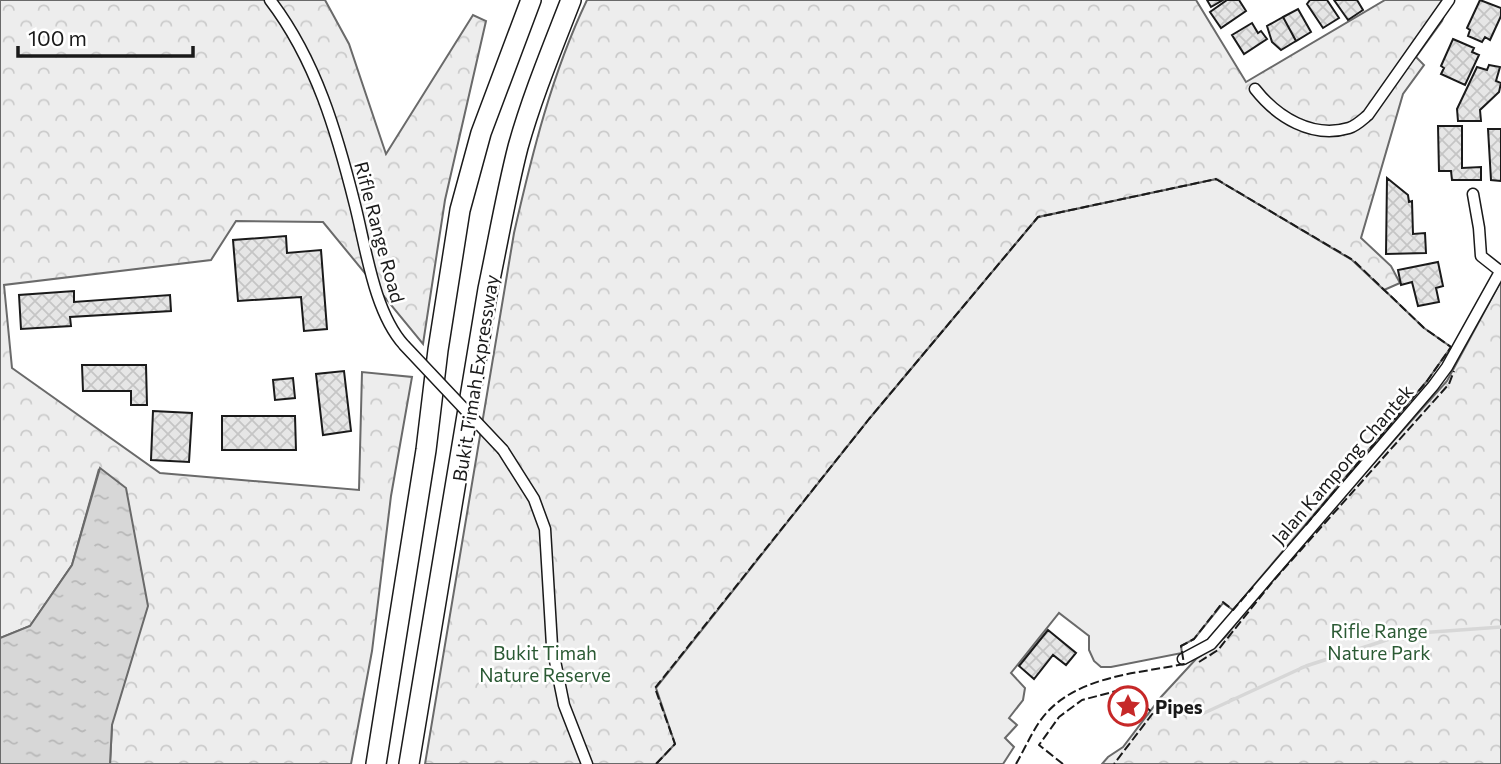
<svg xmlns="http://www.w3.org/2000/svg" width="1501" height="764" font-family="Commissioner,sans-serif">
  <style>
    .built { fill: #ededed; stroke: #6a6a6a; stroke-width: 2 }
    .forest { fill: url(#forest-crowns); stroke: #6a6a6a; stroke-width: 2 }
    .water { fill: url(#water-ripples); stroke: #6a6a6a; stroke-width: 2 }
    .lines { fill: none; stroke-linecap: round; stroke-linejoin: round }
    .stream { stroke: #d7d7d7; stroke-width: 3.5 }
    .building { fill: url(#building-cross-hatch); stroke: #1a1a1a; stroke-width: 2 }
    .minor-casing { stroke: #1a1a1a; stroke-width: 13 }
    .motorway-casing { stroke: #1a1a1a; stroke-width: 22 }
    .minor { stroke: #fff; stroke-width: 10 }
    .motorway { stroke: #fff; stroke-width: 19 }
    .minor-bridge-casing { stroke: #1a1a1a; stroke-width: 13; stroke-linecap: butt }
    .minor-bridge { stroke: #fff; stroke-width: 10 }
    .fence { stroke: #1a1a1a; stroke-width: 2; stroke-dasharray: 9 3.5; stroke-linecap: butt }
    .labels { text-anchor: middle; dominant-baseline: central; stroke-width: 5; stroke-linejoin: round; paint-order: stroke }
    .street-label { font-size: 19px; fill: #1a1a1a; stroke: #fff }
    .park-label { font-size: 19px; fill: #2b5a34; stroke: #fff }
    .poi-label { font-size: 19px; font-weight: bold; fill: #1a1a1a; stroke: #fff; text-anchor: start }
  </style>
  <defs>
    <pattern id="forest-crowns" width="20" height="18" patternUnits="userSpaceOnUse" patternTransform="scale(1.75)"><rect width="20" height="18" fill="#ededed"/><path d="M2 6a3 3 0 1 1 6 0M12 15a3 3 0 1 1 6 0" fill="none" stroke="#cbcbcb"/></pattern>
    <pattern id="water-ripples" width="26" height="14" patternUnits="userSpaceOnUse" patternTransform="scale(1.75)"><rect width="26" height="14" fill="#d7d7d7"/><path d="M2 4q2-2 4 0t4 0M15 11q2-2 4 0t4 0" fill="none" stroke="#b8b8b8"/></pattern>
    <pattern id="building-cross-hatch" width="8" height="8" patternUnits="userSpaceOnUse" patternTransform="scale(1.75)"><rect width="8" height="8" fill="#e6e6e6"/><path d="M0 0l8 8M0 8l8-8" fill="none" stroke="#c5c5c5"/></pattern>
  </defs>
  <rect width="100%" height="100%" fill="#fff"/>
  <!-- built -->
  <path class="built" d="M1216,179L1353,260L1424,328L1451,347L1427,381L1233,610L1223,603L1194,639L1181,646L1182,653L1111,667H1101L1094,661L1089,650V636L1059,613L1011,673L1025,688L1023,700L1009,718L1017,725L1005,738L1014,747L1003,764H656L674,744L655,688L869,419L1038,217Z"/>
  <!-- forest -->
  <path class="forest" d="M0,0H325L349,44L386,154L473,15L486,21L445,200L423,344L323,222L236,221L211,260L4,285L12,368L160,473L359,490L362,372L412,377L391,496L372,651L351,764H110L112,725L99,469L72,565L30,626L0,638Z
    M587,0H1196L1246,82L1385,0H1450L1442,21L1416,57L1424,65L1403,94L1361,238L1391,266L1400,283L1384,290L1352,260L1216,179L1038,217L869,419L656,688L675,744L656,764H425L514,233C532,154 552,73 587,0Z
    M1501,281V764H1102L1108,757L1123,747L1161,697L1196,659L1214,647L1226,636L1270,579L1447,381Z"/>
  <!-- water -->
  <path class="water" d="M100,468L126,488L148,606L112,725L110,764H0V638L30,626L72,565Z"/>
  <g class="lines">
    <!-- stream -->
    <path class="stream" d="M1202,714L1306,666L1405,634L1501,627"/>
  </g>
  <!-- building -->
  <path class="building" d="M1207,0H1223L1211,7Z
    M1227,0H1239L1246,11L1221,28L1210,12Z
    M1310,0H1327L1339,18L1323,28L1307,4Z
    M1334,0H1357L1363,10L1348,20Z
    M1480,0L1501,8V16L1490,40L1485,37L1482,42L1468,36L1470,30L1467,28Z
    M1298,9L1311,32L1296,41L1283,17Z
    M1283,17L1296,41L1281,50L1272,42L1267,26Z
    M1252,23L1258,33L1261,31L1267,39L1244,54L1232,35Z
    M1453,39L1474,48L1472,52L1479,55L1465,85L1441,74L1444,68L1441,66Z
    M1489,65L1500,67L1496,81L1501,83L1499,92L1480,110L1481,121H1458L1457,109L1477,67L1487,70Z
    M1438,126H1462V168L1481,167V180H1452L1451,171H1439Z
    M1488,129H1501V181L1491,180Z
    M1387,178L1408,195L1409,202L1412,201L1413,234L1425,233L1426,253L1386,254Z
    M286,236L287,253L321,250L327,329L304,331L301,297L238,301L233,240Z
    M1438,262L1443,286L1436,288L1439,302L1418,306L1412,282L1401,285L1398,270Z
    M74,291V302L170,295L171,311L70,317L71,326L21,329L19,295Z
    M82,365H146L147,405H131V391H83Z
    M344,371L351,431L323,435L316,374Z
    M293,378L295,398L275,400L273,380Z
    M153,411L192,413L189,462L151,460Z
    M222,416H295L296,450H222Z
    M1048,630L1076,653L1066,665L1053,655L1034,679L1019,666Z"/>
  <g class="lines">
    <!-- minor casing -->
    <g class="minor-casing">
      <path id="minor" d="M270,0C316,60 337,133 355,205C366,248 374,312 404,345
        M1255,89C1277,117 1312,139 1349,128C1356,126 1362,120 1368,115L1449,0
        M1473,194L1479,228L1481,256L1500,271
        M503,450L534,499L545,529L552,646L564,705L587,764
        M1183,659L1211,644L1433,386L1447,367L1501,270"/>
    </g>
    <!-- motorway casing -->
    <g class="motorway-casing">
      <path id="motorway" d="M376,764L426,450L438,350L460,210L481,133L531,0
        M409,764L488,289C498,242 506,194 518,147C532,97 552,49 571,0"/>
    </g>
    <!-- minor -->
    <use href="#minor" class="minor"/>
    <!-- motorway -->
    <use href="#motorway" class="motorway"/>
    <!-- minor-bridge casing -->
    <g class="minor-bridge-casing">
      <path id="minor-bridge" d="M404,345L503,450"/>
    </g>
    <!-- minor-bridge -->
    <use href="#minor-bridge" class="minor-bridge"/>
    <!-- fence -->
    <path class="fence" d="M1199,662L1218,650L1274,580L1449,384L1454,371
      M656,764L675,744L655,688L869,419L1038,217L1216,179L1353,260L1424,328L1451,347L1427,381L1305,526
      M1016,764C1024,750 1031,734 1040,721C1072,676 1135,674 1184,664L1181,646L1194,639L1223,602L1233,610L1253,587
      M1063,764L1039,745L1059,717L1082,700L1124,689L1153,713L1114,764"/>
  </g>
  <!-- icons -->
  <defs>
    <g id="sight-ring" transform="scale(2.0125)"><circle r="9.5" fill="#fff" stroke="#c62828" stroke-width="1.5"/><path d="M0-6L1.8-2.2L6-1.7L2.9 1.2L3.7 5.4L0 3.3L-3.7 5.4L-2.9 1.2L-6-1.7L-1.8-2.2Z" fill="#c62828"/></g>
  </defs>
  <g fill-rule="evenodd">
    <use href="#sight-ring" x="1128" y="706"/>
  </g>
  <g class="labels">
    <!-- street labels -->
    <g class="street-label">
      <text transform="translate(380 232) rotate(75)">Rifle Range Road</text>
      <text transform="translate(475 378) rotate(-81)">Bukit Timah Expressway</text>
      <text transform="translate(1342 464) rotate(-49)">Jalan Kampong Chantek</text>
    </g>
    <!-- park labels -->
    <g class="park-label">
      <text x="1379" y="630">Rifle Range<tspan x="1379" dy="22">Nature Park</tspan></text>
      <text x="545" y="652">Bukit Timah<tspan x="545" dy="22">Nature Reserve</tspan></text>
    </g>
    <!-- poi labels -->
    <g class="poi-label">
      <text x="1155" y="706">Pipes</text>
    </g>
  </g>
  <!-- scale -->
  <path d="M18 46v10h175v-10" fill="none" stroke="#1a1a1a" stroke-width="3.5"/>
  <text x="28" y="46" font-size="21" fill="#1a1a1a" stroke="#ffffff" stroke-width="5" paint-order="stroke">100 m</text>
</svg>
